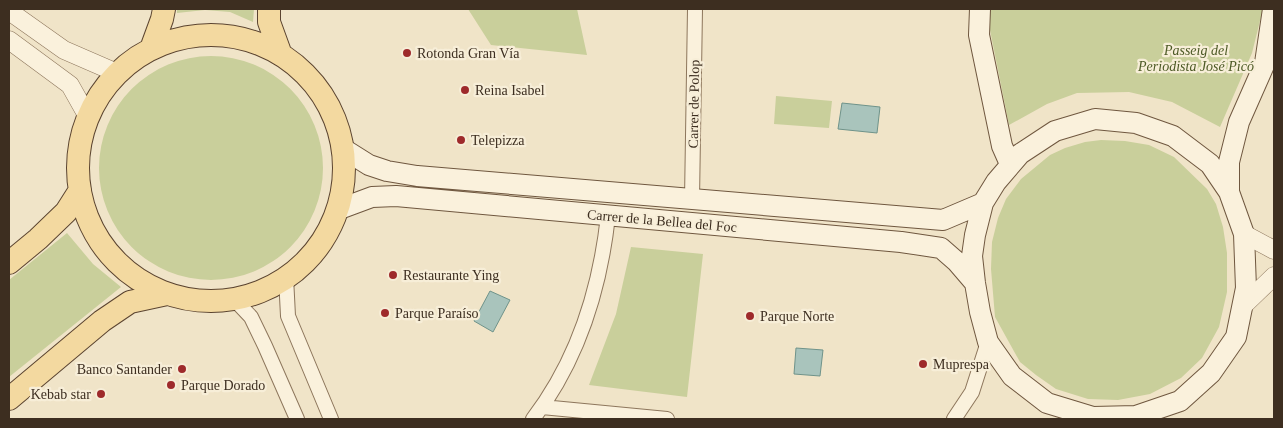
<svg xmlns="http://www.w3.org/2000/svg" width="1283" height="428" font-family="Georgia,serif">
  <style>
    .green { fill: #c9cf9b }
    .water { fill: #a9c4bc; stroke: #6f938a }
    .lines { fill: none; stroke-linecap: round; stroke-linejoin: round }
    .minor-casing { stroke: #8d765c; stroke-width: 16 }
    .tertiary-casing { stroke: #8d765c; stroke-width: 19 }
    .secondary-casing { stroke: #6f573f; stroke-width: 22 }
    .primary-casing { stroke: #5b4430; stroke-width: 24 }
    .minor { stroke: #faf1dc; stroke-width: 14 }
    .tertiary { stroke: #faf1dc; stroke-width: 18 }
    .secondary { stroke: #faf1dc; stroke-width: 20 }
    .primary { stroke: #f3d9a0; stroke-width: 22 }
    .poi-dot { fill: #9e2a2b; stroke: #f7eed8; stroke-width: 2 }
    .labels { text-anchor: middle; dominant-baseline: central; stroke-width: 4.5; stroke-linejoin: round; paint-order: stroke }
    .park-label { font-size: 14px; font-style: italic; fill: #4d5a26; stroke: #f7eed8 }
    .poi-label { font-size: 14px; fill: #3d2e20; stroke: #f7eed8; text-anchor: start }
    .street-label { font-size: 14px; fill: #3d2e20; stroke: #f7eed8 }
  </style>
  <rect width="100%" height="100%" fill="#f0e4c8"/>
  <!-- green -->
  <path class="green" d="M177,9H254L253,22L230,12L205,10L177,13Z
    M468,9H577L587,55L491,45Z
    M990,9H1263L1252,53L1220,127L1172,102L1129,92L1077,93L1047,104L1009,125L989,25Z
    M99 168a112 112 0 1 1 224 0a112 112 0 1 1-224 0Z
    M776,96L832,101L829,128L774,124Z
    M1101,140L1125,141L1149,145L1174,157L1207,189L1216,204L1223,227L1227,253V292L1219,327L1202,358L1181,378L1150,394L1118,400L1088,399L1056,389L1036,375L1020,362L995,317L991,269L992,242L998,218L1006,199L1021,179L1050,155L1065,148L1085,142Z
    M67,233L93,264L121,287L9,377V280Z
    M631,247L703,254L687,397L589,385L616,314Z"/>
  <!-- water -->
  <path class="water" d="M842,103L880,107L877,133L838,129Z
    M490,291L510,300L493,332L474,321Z
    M796,348L823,350L820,376L794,374Z"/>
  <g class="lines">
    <!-- minor casing -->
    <g class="minor-casing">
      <path id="minor" d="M692,199L695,9
        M286,277L288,316L331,419
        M234,299L251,317L265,346L297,419
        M542,407L667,419
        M533,419C578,360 600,289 608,216
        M954,419L972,392L988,342"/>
    </g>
    <!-- tertiary casing -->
    <g class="tertiary-casing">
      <path id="tertiary" d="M9,11L64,50L117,73
        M9,40L70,85L88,117
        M1244,234L1274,250
        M1244,305L1274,276"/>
    </g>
    <!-- secondary casing -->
    <g class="secondary-casing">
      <path id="secondary" d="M980,9L979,35L1002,146L1010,164
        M1095,119L1136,123L1173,136L1210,164L1229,192L1244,234L1246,288L1236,337L1211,373L1180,401L1136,416L1093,417L1047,403L1012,376L988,342L980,312L975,283L972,256L975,235L983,203L996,182L1020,154L1055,131Z
        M342,148L369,165L387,171L417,176L943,220L983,203
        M1229,192V162L1239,122L1265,63L1273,9
        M337,210L372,197L396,196L901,242L941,248L957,262L975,283"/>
    </g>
    <!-- primary casing -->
    <g class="primary-casing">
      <path id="primary" d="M269,9V22L281,55
        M78 168a133 133 0 1 1 266 0a133 133 0 1 1-266 0Z
        M151,49L162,19L164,9
        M9,263L38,239L66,212L80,190
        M9,399L102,321L130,302L167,294"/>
    </g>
    <!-- minor -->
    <use href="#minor" class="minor"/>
    <!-- tertiary -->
    <use href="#tertiary" class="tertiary"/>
    <!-- secondary -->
    <use href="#secondary" class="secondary"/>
    <!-- primary -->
    <use href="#primary" class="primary"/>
  </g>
  <!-- markers -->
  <g class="poi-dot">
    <circle cx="407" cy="53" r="5"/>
    <circle cx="465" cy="90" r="5"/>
    <circle cx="461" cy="140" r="5"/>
    <circle cx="393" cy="275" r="5"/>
    <circle cx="385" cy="313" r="5"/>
    <circle cx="750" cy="316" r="5"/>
    <circle cx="923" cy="364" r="5"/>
    <circle cx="182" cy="369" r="5"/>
    <circle cx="171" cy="385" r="5"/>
    <circle cx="101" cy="394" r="5"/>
  </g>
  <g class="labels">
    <!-- park labels -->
    <g class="park-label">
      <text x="1196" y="50">Passeig del<tspan x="1196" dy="16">Periodista José Picó</tspan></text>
    </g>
    <!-- poi labels -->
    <g class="poi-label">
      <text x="417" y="53">Rotonda Gran Vía</text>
      <text x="475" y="90">Reina Isabel</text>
      <text x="471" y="140">Telepizza</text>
      <text x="403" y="275">Restaurante Ying</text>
      <text x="395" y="313">Parque Paraíso</text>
      <text x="760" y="316">Parque Norte</text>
      <text x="933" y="364">Muprespa</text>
      <text x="172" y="369" text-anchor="end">Banco Santander</text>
      <text x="181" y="385">Parque Dorado</text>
      <text x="91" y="394" text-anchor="end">Kebab star</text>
    </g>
    <!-- street labels -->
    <g class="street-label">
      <text transform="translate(694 104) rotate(-89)">Carrer de Polop</text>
      <text transform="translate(662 221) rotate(5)">Carrer de la Bellea del Foc</text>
    </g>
  </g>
  <!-- border -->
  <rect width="1283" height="428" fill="none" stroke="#3d2e20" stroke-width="20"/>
</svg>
